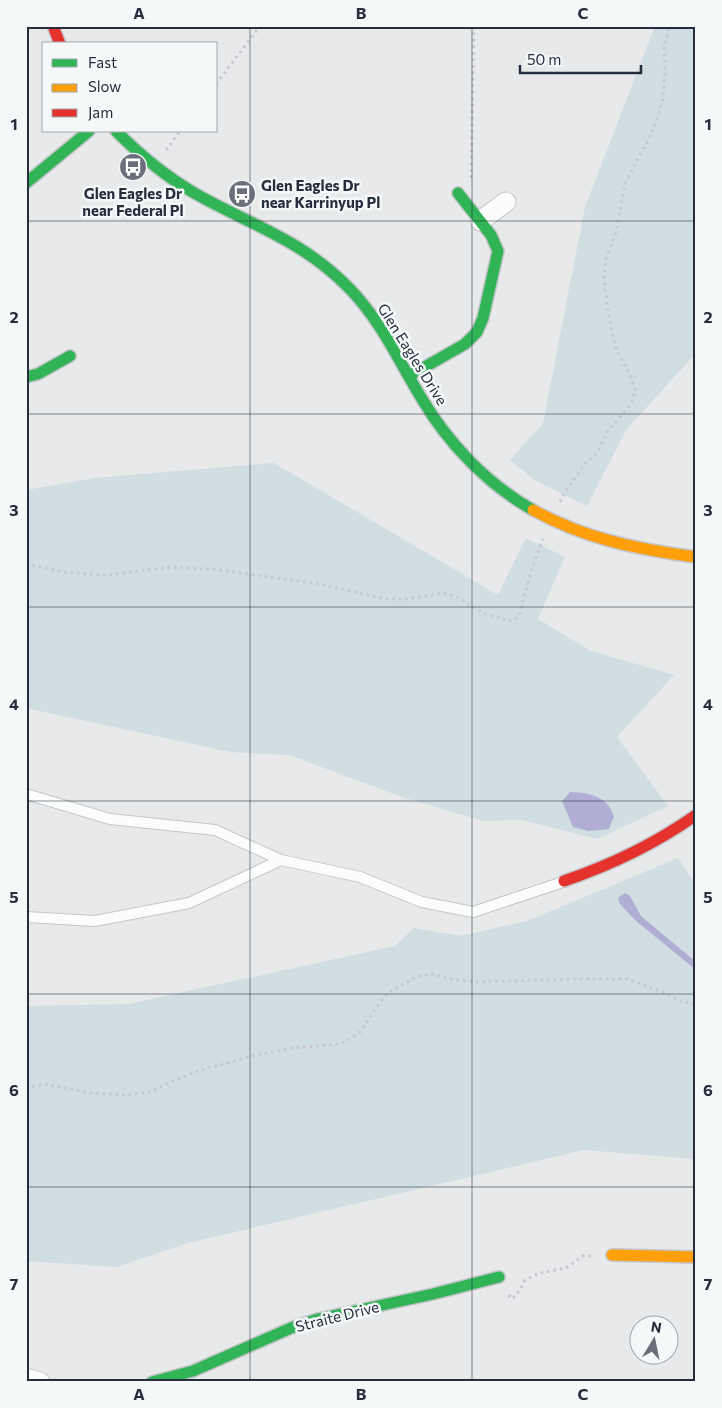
<svg xmlns="http://www.w3.org/2000/svg" width="722" height="1408" font-family="Commissioner,sans-serif">
  <style>
    .green { fill: #d0dde1 }
    .water { fill: #b0aed5 }
    .lines { fill: none; stroke-linecap: round; stroke-linejoin: round }
    .lane-casing { stroke: #c4c6c8; stroke-width: 12 }
    .street-casing { stroke: #c4c6c8; stroke-width: 21 }
    .fast-casing { stroke: #c3c5c8; stroke-width: 14 }
    .slow-casing { stroke: #c3c5c8; stroke-width: 14 }
    .jam-casing { stroke: #c3c5c8; stroke-width: 14 }
    .path { stroke: #c7c8cd; stroke-width: 3; stroke-dasharray: 2.5 4; stroke-linecap: butt }
    .lane { stroke: #fbfcfc; stroke-width: 10 }
    .street { stroke: #fbfcfc; stroke-width: 19 }
    .fast { stroke: #30b455; stroke-width: 11 }
    .slow { stroke: #ff9f0a; stroke-width: 11 }
    .jam { stroke: #e5322d; stroke-width: 11 }
    .grid { fill: none; stroke: #262e3d; stroke-width: 1; stroke-opacity: 0.55 }
    .labels { text-anchor: middle; dominant-baseline: central; stroke-width: 5; stroke-linejoin: round; paint-order: stroke }
    .poi-label { font-size: 15px; font-weight: bold; fill: #262e3d; stroke: #f5f8f9; text-anchor: start }
    .street-label { font-size: 15px; fill: #262e3d; stroke: #f5f8f9 }
    .neatline { fill: none; stroke: #262e3d; stroke-width: 2 }
    .grid-label { font-size: 16px; text-anchor: middle; font-weight: bold; fill: #262e3d }
  </style>
  <rect width="100%" height="100%" fill="#e7e9eb"/>
  <!-- green -->
  <path class="green" d="M655,26H696V353L626,430L587,506L536,481L510,460L543,423L585,207Z
    M274,463L498,595L526,538L565,557L538,619L591,651L674,675L617,737L668,806L597,839L522,820L484,821L402,797L289,755L230,752L26,708V490L95,478Z
    M678,858L696,885V1159L584,1150L188,1243L117,1267L26,1261V1006L129,1004L395,946L414,928L461,936L527,921Z"/>
  <!-- water -->
  <path class="water" d="M570,792C583,792 600,795 608,805C611,808 612,813 614,816L609,829L589,831L573,827L562,801Z
    M625,893L630,896L641,916L696,962V970L635,920L620,904L618,898Z"/>
  <g class="lines">
    <!-- lane casing -->
    <g class="lane-casing">
      <path id="lane" d="M26,794L110,819L215,830L281,860L189,903L95,921L26,917
        M281,860L360,877L422,902L473,912L563,882"/>
    </g>
    <!-- street casing -->
    <g class="street-casing">
      <path id="street" d="M480,221L506,202
        M26,1378L40,1382"/>
    </g>
    <!-- fast casing -->
    <g class="fast-casing">
      <path id="fast" d="M116,131C140,155 166,177 196,194C253,226 302,240 349,288C382,322 398,360 422,399C448,443 487,484 533,510
        M26,183L89,131
        M409,376L465,344L477,332L483,318L498,251L491,235L458,193
        M26,377L38,374L70,356
        M152,1382L193,1371L291,1328L318,1319L433,1294L499,1277"/>
    </g>
    <!-- slow casing -->
    <g class="slow-casing">
      <path id="slow" d="M533,510C585,539 637,549 696,557
        M612,1255L696,1257"/>
    </g>
    <!-- jam casing -->
    <g class="jam-casing">
      <path id="jam" d="M53,26L60,44
        M564,881C611,865 655,844 696,815"/>
    </g>
    <!-- path -->
    <path class="path" d="M216,84L260,26
      M166,150L180,131
      M471,178L474,26
      M560,502L565,492L585,464L597,453L607,432L628,408L633,400L635,389L631,377L616,349L608,312L604,277L606,259L616,232L625,184L647,142L657,120L663,99L665,71L664,47L670,26
      M26,564L69,573L105,575L172,567L220,570L319,584L385,599H407L443,593L457,597L483,613L509,621L519,617L531,571L543,539
      M26,1088L45,1084L91,1093L126,1095L150,1092L175,1080L198,1071L256,1055L293,1048L339,1044L348,1040L360,1032L381,1001L388,993L416,977L432,974L449,979L476,982L576,979H627L655,989L681,1001L692,1004L696,1002
      M509,1295L512,1299L520,1290L525,1280L540,1273L566,1268L583,1256H591"/>
    <!-- lane -->
    <use href="#lane" class="lane"/>
    <!-- street -->
    <use href="#street" class="street"/>
    <!-- fast -->
    <use href="#fast" class="fast"/>
    <!-- slow -->
    <use href="#slow" class="slow"/>
    <!-- jam -->
    <use href="#jam" class="jam"/>
  </g>
  <!-- grid -->
  <path class="grid" d="M250,26V1382M472,26V1382M26,221H696M26,414H696M26,607H696M26,801H696M26,994H696M26,1187H696"/>
  <!-- icons -->
  <defs>
    <g id="bus-disc" transform="scale(1.4375)"><circle r="9.5" fill="#6a6f7a" stroke="#f5f8f9"/><path d="M-5-6H5V4H4V6H2V4H-2V6H-4V4H-5ZM-3.5-4V0h7V-4ZM-3.5 1.2v1.5H-2V1.2ZM2 1.2v1.5H3.5V1.2Z" fill="#fff"/></g>
  </defs>
  <g fill-rule="evenodd">
    <use href="#bus-disc" x="133" y="167"/>
    <use href="#bus-disc" x="242" y="194"/>
  </g>
  <g class="labels">
    <!-- poi labels -->
    <g class="poi-label">
      <text x="261" y="185">Glen Eagles Dr<tspan x="261" dy="17">near Karrinyup Pl</tspan></text>
      <text x="133" y="193" text-anchor="middle">Glen Eagles Dr<tspan x="133" dy="17">near Federal Pl</tspan></text>
    </g>
    <!-- street labels -->
    <g class="street-label">
      <text transform="translate(413 354) rotate(58)">Glen Eagles Drive</text>
      <text transform="translate(337 1316) rotate(-14)">Straite Drive</text>
    </g>
  </g>
  <!-- border -->
  <rect width="722" height="1408" fill="none" stroke="#f5f8f9" stroke-width="55"/>
  <!-- legend -->
  <rect x="42" y="42" width="175" height="90" fill="#f5f8f9" stroke="#a2a7ae"/>
  <rect x="52" y="59" width="25" height="8" fill="#30b455" stroke="#a2a7ae"/>
  <text x="88" y="68" font-size="15" fill="#262e3d">Fast</text>
  <rect x="52" y="84" width="25" height="8" fill="#ff9f0a" stroke="#a2a7ae"/>
  <text x="88" y="92" font-size="15" fill="#262e3d">Slow</text>
  <rect x="52" y="109" width="25" height="8" fill="#e5322d" stroke="#a2a7ae"/>
  <text x="88" y="118" font-size="15" fill="#262e3d">Jam</text>
  <!-- north arrow -->
  <g transform="translate(654 1340) rotate(10)"><circle r="24" fill="#f5f8f9" stroke="#a2a7ae"/>
  <path d="M0-4L9 19L0 12L-9 19Z" fill="#6a6f7a"/>
  <text y="-8" font-size="14" font-weight="bold" text-anchor="middle" fill="#262e3d">N</text>
  </g>
  <!-- scale -->
  <path d="M520 65v8h121v-8" fill="none" stroke="#262e3d" stroke-width="2.5"/>
  <text x="527" y="65" font-size="15" fill="#262e3d" stroke="#f5f8f9" stroke-width="4" paint-order="stroke">50 m</text>
  <rect x="28" y="28" width="666" height="1352" class="neatline"/>
  <g class="grid-label">
    <text x="139" y="19">A</text>
    <text x="361" y="19">B</text>
    <text x="583" y="19">C</text>
    <text x="14" y="130">1</text>
    <text x="708" y="130">1</text>
    <text x="14" y="323">2</text>
    <text x="708" y="323">2</text>
    <text x="14" y="516">3</text>
    <text x="708" y="516">3</text>
    <text x="14" y="710">4</text>
    <text x="708" y="710">4</text>
    <text x="14" y="903">5</text>
    <text x="708" y="903">5</text>
    <text x="14" y="1096">6</text>
    <text x="708" y="1096">6</text>
    <text x="14" y="1290">7</text>
    <text x="708" y="1290">7</text>
    <text x="139" y="1400">A</text>
    <text x="361" y="1400">B</text>
    <text x="583" y="1400">C</text>
  </g>
</svg>
